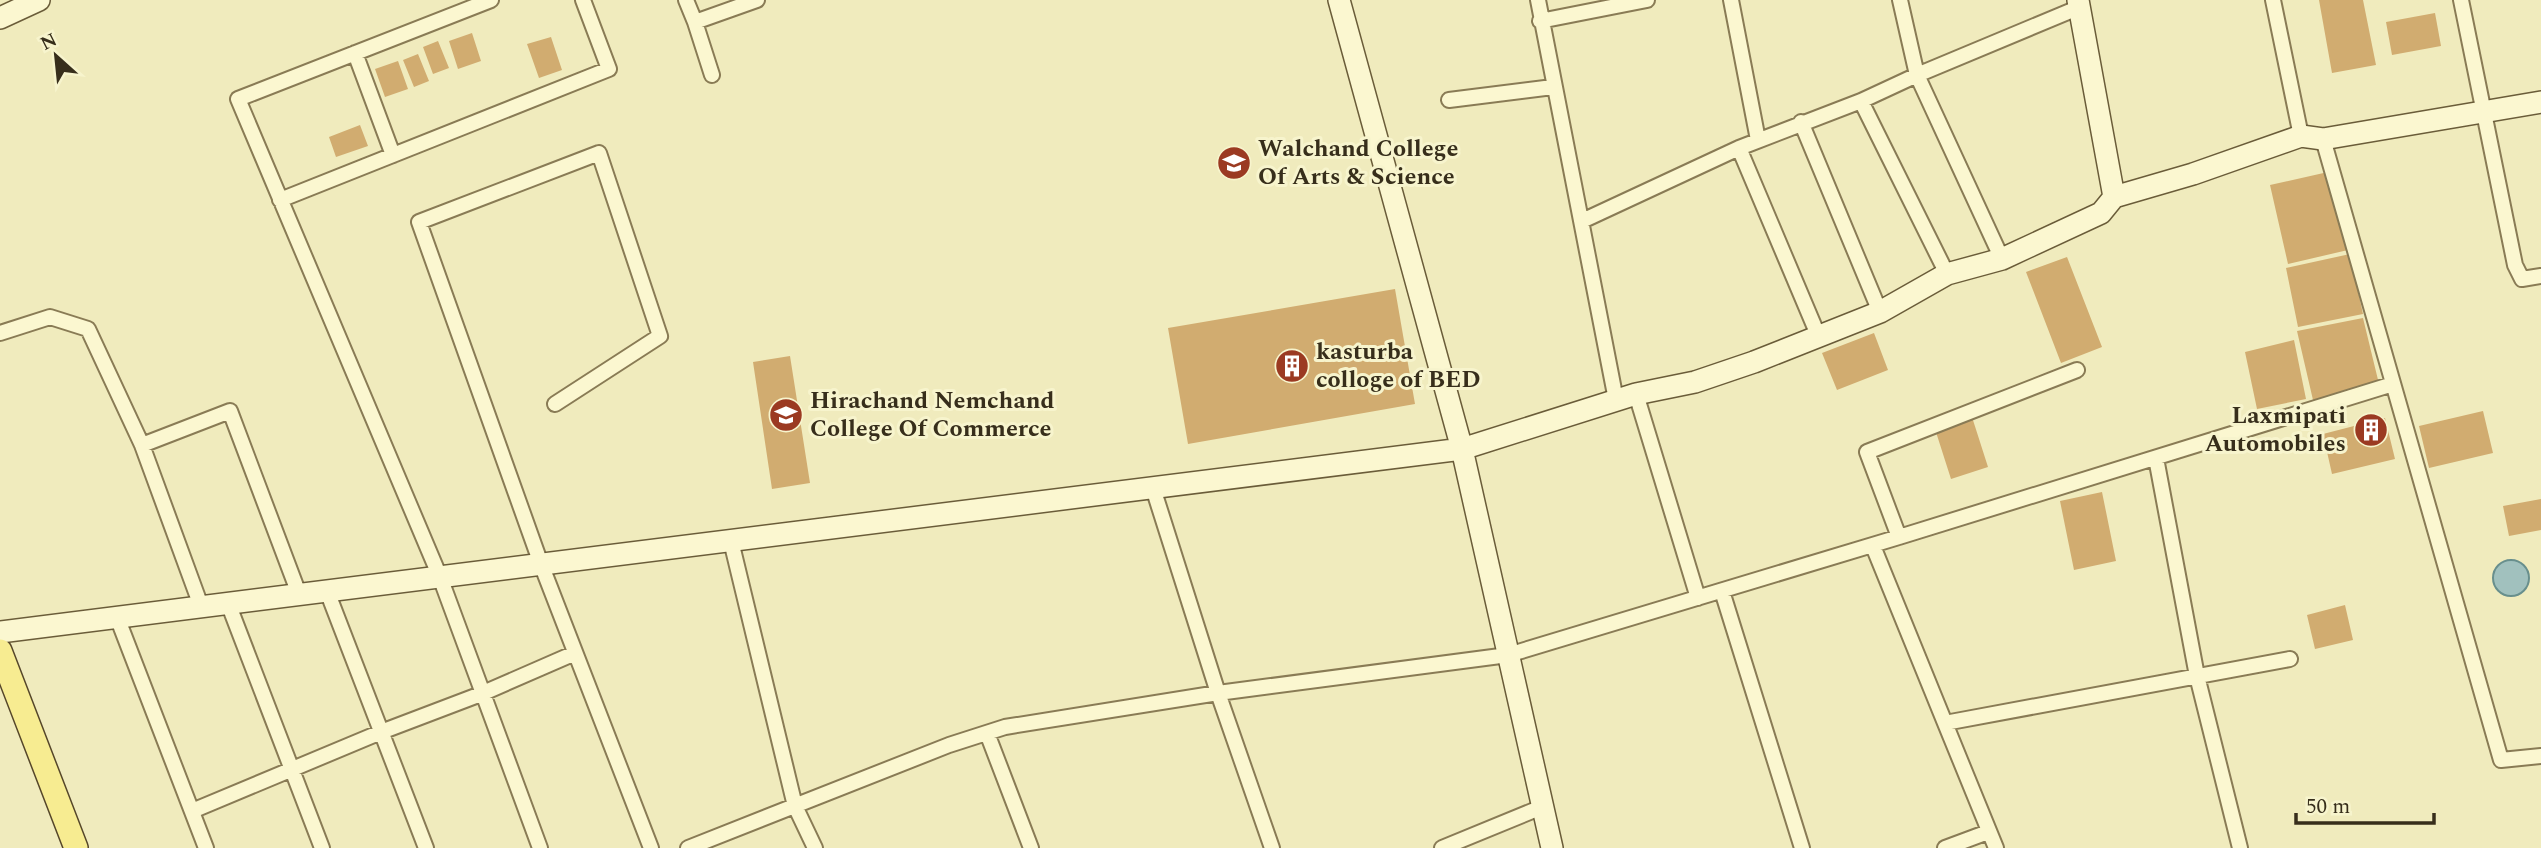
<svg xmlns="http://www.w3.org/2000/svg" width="2541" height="848" font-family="Spectral,serif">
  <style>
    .water { fill: #a1c1be; stroke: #688f8d; stroke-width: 2 }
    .building { fill: #d1ac70 }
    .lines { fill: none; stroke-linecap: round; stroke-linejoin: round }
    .street-casing { stroke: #897b55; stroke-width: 18 }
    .secondary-casing { stroke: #6a5c39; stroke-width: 24 }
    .primary-casing { stroke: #56472a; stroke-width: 26 }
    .street { stroke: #fbf7d0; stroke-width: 14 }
    .secondary { stroke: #fbf7d0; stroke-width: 21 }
    .primary { stroke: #f7ec91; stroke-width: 23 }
    .labels { text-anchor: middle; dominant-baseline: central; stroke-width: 6; stroke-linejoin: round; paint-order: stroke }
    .poi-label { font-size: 24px; font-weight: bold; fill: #372e1b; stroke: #f7f4cd; text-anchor: start }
  </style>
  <rect width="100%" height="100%" fill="#f0ebbd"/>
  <!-- water -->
  <path class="water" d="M2493 578a18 18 0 1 1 36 0a18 18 0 1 1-36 0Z"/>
  <!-- building -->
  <path class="building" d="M2319,0H2363L2376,65L2332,73Z
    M2435,13L2441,46L2392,55L2386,22Z
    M472,33L481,61L458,69L449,41Z
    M551,37L562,70L539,78L527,44Z
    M438,41L449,68L433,74L423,47Z
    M418,54L429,81L414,87L403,60Z
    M398,61L408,89L385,97L375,69Z
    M360,125L368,146L336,157L329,137Z
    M2328,172L2348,250L2288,264L2270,185Z
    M2350,254L2363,314L2298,327L2286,268Z
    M2067,257L2102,347L2061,363L2026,272Z
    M1395,289L1415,404L1188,444L1168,328Z
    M2363,318L2379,384L2313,400L2297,331Z
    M1874,333L1888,370L1837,390L1822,353Z
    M2294,340L2306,399L2257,409L2245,352Z
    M790,356L810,483L772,489L753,362Z
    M2483,411L2493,453L2429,468L2419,426Z
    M1972,417L1988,467L1951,479L1935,429Z
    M2385,418L2395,459L2332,474L2323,434Z
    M2102,492L2116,561L2074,570L2060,501Z
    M2541,499V530L2509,536L2503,506Z
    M2345,605L2353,640L2315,649L2307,615Z"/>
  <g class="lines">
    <!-- street casing -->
    <g class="street-casing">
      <path id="street" d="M491,0L238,99L440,577L540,848
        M686,0L695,22L757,0
        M1538,0L1616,400
        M1731,0L1758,140
        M1900,0L1917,75L2002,259
        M2273,0L2301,136
        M2461,0L2515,265L2522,279L2541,276
        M1540,21L1647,0
        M695,22L712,75
        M355,53L393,155
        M1449,100L1553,87
        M1861,101L1947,274
        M1801,122L1880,312
        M2323,139L2501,760L2541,756
        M1739,148L1818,335
        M280,200L609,69L583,0
        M1582,221L1739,148L1861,101L1917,75L2080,7
        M0,333L50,317L88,329L142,445L201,606
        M1636,394L1698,598
        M555,404L660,336L599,153L419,222L541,564L651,848
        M142,445L230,411L299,594
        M2156,458L2197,676L2240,848
        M1153,488L1218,693L1272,848
        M1899,537L2393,384
        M731,541L795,806L815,848
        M1873,546L1945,723
        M327,591L426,848
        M1722,591L1802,848
        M228,603L322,848
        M117,617L206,848
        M987,733L1031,848
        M192,811L381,732L481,694L575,653
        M688,848L949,745L1005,727L1218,693L1508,655L1899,537L1867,452L2077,370
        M1442,848L1542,807
        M1945,848L1988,832
        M1996,848L1945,723L2290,659"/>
    </g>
    <!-- secondary casing -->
    <g class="secondary-casing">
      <path id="secondary" d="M1339,0L1462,449L1552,848
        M2078,0L2114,197
        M0,18L39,0
        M0,632L1462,449L1636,394L1695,382L1754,362L1880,312L1947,274L2002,259L2101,213L2114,197L2193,174L2301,136L2323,139L2541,102"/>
    </g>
    <!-- primary casing -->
    <g class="primary-casing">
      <path id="primary" d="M0,651L76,848"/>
    </g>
    <!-- street -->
    <use href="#street" class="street"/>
    <!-- secondary -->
    <use href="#secondary" class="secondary"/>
    <!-- primary -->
    <use href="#primary" class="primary"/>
  </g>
  <!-- icons -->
  <defs>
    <g id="university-disc" transform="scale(1.75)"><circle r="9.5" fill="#9b3a22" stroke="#f7f4cd"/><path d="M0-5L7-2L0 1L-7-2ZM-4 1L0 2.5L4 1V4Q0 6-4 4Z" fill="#fff"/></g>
    <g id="building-disc" transform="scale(1.75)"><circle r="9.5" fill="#9b3a22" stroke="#f7f4cd"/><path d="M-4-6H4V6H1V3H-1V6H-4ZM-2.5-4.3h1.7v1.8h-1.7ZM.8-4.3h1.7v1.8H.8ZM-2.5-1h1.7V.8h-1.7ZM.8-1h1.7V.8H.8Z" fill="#fff"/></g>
  </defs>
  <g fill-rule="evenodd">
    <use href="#university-disc" x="1234" y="163"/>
    <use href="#building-disc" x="1292" y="366"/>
    <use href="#university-disc" x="786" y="415"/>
    <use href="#building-disc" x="2371" y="430"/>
  </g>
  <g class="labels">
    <!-- poi labels -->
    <g class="poi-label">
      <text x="1258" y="149">Walchand College<tspan x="1258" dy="28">Of Arts &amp; Science</tspan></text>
      <text x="1316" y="352">kasturba<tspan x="1316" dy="28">colloge of BED</tspan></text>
      <text x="810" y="401">Hirachand Nemchand<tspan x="810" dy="28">College Of Commerce</tspan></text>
      <text x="2346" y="416" text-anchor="end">Laxmipati<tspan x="2346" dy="28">Automobiles</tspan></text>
    </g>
  </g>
  <!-- north arrow -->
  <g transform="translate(56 56) rotate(333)" stroke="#f7f4cd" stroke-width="5" paint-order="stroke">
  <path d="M0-5L12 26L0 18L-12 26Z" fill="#372e1b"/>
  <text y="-10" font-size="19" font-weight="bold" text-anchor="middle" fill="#372e1b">N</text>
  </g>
  <!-- scale -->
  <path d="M2296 813v10h138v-10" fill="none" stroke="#372e1b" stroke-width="3.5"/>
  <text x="2306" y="813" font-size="21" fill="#372e1b" stroke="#f7f4cd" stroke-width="5" paint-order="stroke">50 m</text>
</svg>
